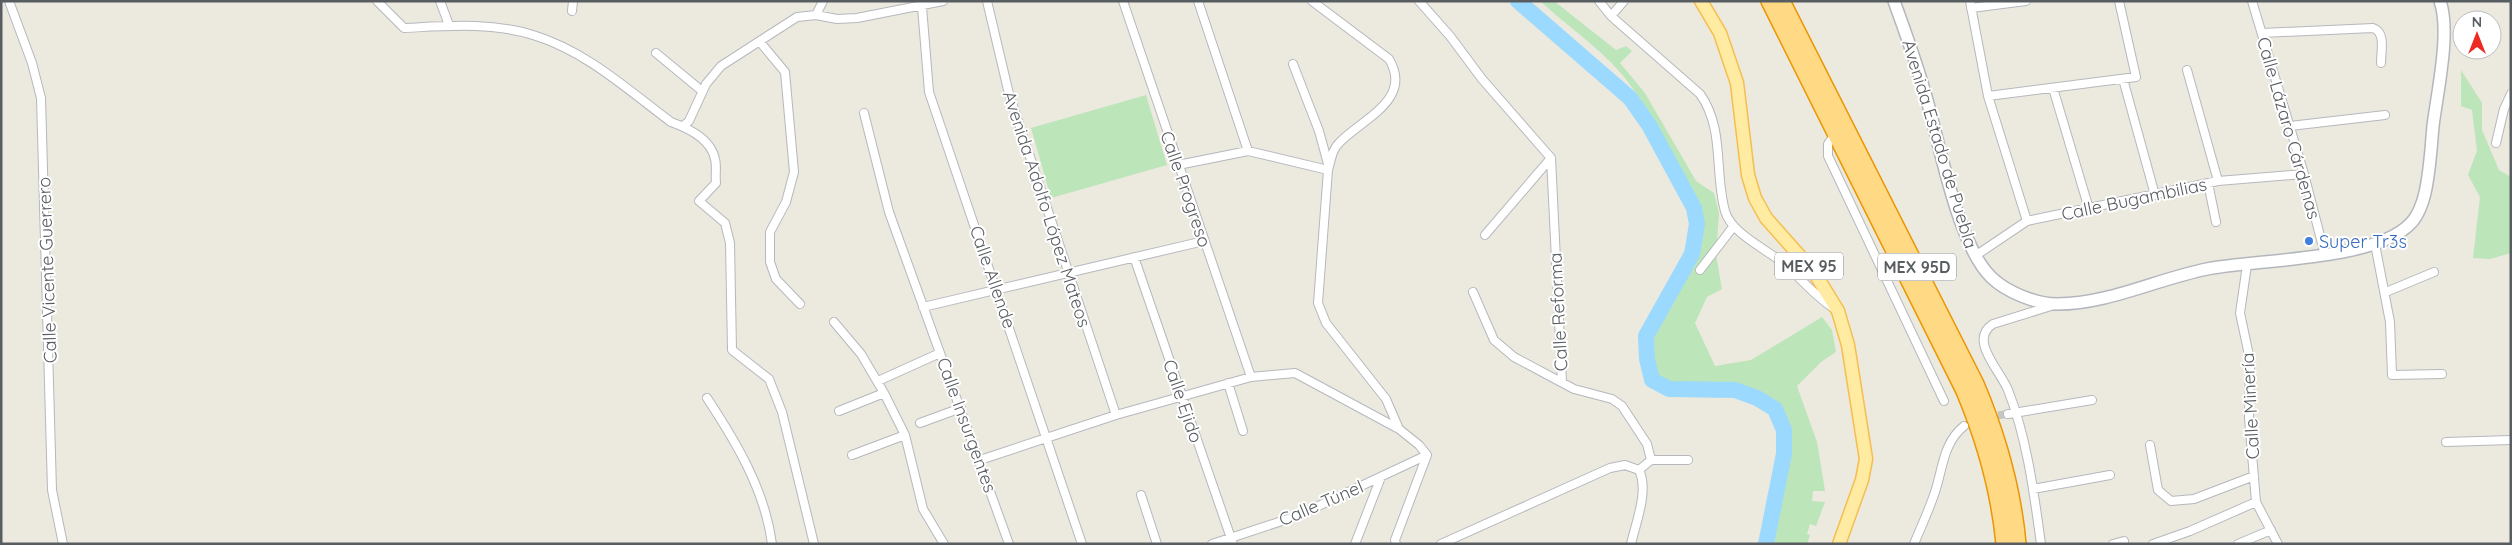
<svg xmlns="http://www.w3.org/2000/svg" width="2512" height="545" font-family="Quicksand,sans-serif">
  <style>
    .green { fill: #bce5ba }
    .lines { fill: none; stroke-linecap: round; stroke-linejoin: round }
    .river { stroke: #9cd9ff; stroke-width: 16 }
    .street-tunnel { stroke: #c7c6c0; stroke-width: 8; stroke-dasharray: 8 4; stroke-linecap: butt }
    .street-casing { stroke: #b5b8bd; stroke-width: 10 }
    .secondary-casing { stroke: #b3b7bd; stroke-width: 14 }
    .primary-casing { stroke: #f6be4f; stroke-width: 15 }
    .highway-casing { stroke: #eb9500; stroke-width: 18 }
    .street { stroke: #fff; stroke-width: 8 }
    .secondary { stroke: #fff; stroke-width: 11 }
    .primary { stroke: #ffeba1; stroke-width: 12 }
    .highway { stroke: #ffd983; stroke-width: 15 }
    .shop-dot { fill: #3f7fe0; stroke: #fff; stroke-width: 2 }
    .labels { text-anchor: middle; dominant-baseline: central; stroke-width: 4; stroke-linejoin: round; paint-order: stroke }
    .shield { fill: #fff; stroke: #8a8e90; stroke-width: 1 }
    .shield-label { font-size: 16px; font-weight: bold; fill: #585d61 }
    .street-label { font-size: 18px; fill: #585d61; stroke: #fff }
    .shop-label { font-size: 18px; fill: #366cbe; stroke: #fff; text-anchor: start }
  </style>
  <rect width="100%" height="100%" fill="#ece9df"/>
  <!-- green -->
  <path class="green" d="M1540,1H1554L1616,50L1626,46L1632,51L1620,63L1645,93L1696,181L1714,193L1719,213L1716,255L1722,289L1707,297L1695,323L1715,366L1751,360L1822,317L1832,330L1836,352L1821,362L1797,386L1817,442L1825,491H1813L1812,501L1825,502L1816,526L1810,524L1807,534L1810,535L1807,544H1771C1776,517 1785,489 1787,462C1788,447 1784,432 1777,419C1749,360 1668,417 1641,364C1627,336 1697,275 1697,240C1698,220 1687,202 1680,183C1664,143 1648,104 1619,71C1597,46 1565,24 1540,1Z
    M2461,70L2482,103V130L2499,170L2511,177V253L2490,259L2473,258L2480,197L2468,175L2477,151L2472,110L2461,106Z
    M1146,95L1167,165L1051,198L1031,128Z"/>
  <g class="lines">
    <!-- river -->
    <path class="river" d="M1518,1L1630,98L1649,125L1694,208L1697,224L1692,254L1646,336L1647,359L1652,380L1669,389L1735,390L1757,398L1775,409L1784,430V454L1766,544"/>
    <!-- street-tunnel -->
    <path class="street-tunnel" d="M1964,426L1986,417L2008,414"/>
    <!-- street casing -->
    <g class="street-casing">
      <path id="street" d="M9,1L32,63L41,98L52,490L63,544
        M377,1L404,28C446,26 492,22 533,35C586,51 628,90 671,122C688,128 711,139 715,159C717,166 715,175 716,183L699,201L725,223L730,243L732,350L769,379L782,412L814,544
        M440,1L449,25
        M987,1L1009,94L1116,415
        M1123,1L1251,377
        M1198,1L1248,151
        M1312,1L1389,59C1413,99 1364,118 1340,142C1332,149 1331,160 1328,170L1318,303L1326,323L1386,399L1399,429L1419,445L1427,455L1395,540L1396,544
        M1419,1L1450,36L1482,79L1551,158L1562,382
        M1599,1L1611,16L1700,94C1725,129 1714,172 1725,211C1731,234 1770,251 1787,266C1802,280 1814,295 1832,307
        M1970,1L1988,96L2027,221
        M2252,1L2304,174L2325,255
        M922,7L929,92L1082,544
        M1971,8L2026,1
        M572,11L573,1
        M816,15L823,1
        M1611,16L1624,1
        M2262,33L2373,28C2386,32 2381,51 2381,63
        M760,42L785,72L794,172L786,202L770,232V262L776,279L800,304
        M656,53L702,91
        M1293,64L1319,131L1328,164
        M2187,70L2218,181
        M2123,79L2155,195
        M2053,88L2089,209
        M1988,96L2136,77L2119,1
        M864,113L889,212L1009,544
        M683,126L689,121L706,84L721,66L797,17L816,15L837,19L857,18L943,1
        M2290,126L2385,115
        M1836,133L1828,144V156L1944,401
        M2496,143L2504,109L2511,94
        M1178,165L1248,151L1328,170
        M2208,183L2216,222
        M1485,235L1551,158
        M2375,244L2390,322L2392,375L2442,374
        M1975,256L2027,221L2218,181L2304,174
        M1134,257L1233,544
        M2247,265L2240,313L2250,360L2249,418L2256,502L2278,544
        M1700,270L1733,227
        M1473,292L1494,340L1514,357L1574,389L1612,399L1622,406L1647,444L1651,460L1639,470
        M2386,292L2434,272
        M923,307L1204,241
        M834,322L861,354L884,393L905,435L923,509L944,544
        M878,381L940,353
        M1228,383L1243,431
        M707,398C736,442 765,490 772,544
        M839,411L884,393
        M2008,414L2092,400
        M920,423L961,408
        M2446,442L2511,440
        M2150,445L2158,490L2171,501L2194,499L2254,476
        M852,455L905,435
        M980,460L1116,415L1251,377L1295,373L1399,429
        M1651,460H1688
        M2033,489L2110,475
        M1141,495L1157,544
        M1212,544L1297,516L1427,455
        M1355,544L1381,477
        M1441,544L1610,468L1625,465L1639,470
        M1631,544C1636,522 1649,491 1639,470
        M1914,544C1921,527 1929,510 1935,492C1943,468 1943,443 1964,426
        M2041,544C2034,493 2027,438 2008,390C2000,370 1968,340 1993,324L2051,306
        M2113,544L2124,541
        M2153,544L2190,531L2256,502
        M2238,544L2271,530"/>
    </g>
    <!-- secondary casing -->
    <g class="secondary-casing">
      <path id="secondary" d="M1894,1C1905,31 1916,62 1925,93C1939,140 1957,244 1991,277C2006,292 2036,304 2057,304C2108,304 2157,279 2207,269C2258,259 2376,261 2411,223C2418,216 2423,202 2425,193C2430,171 2431,148 2433,126C2437,93 2451,32 2440,1"/>
    </g>
    <!-- primary casing -->
    <g class="primary-casing">
      <path id="primary" d="M1701,1L1720,33L1737,83L1748,175L1755,198L1766,218L1814,272L1838,311L1848,345L1866,459L1862,480L1839,544"/>
    </g>
    <!-- highway casing -->
    <g class="highway-casing">
      <path id="highway" d="M1769,1L1964,391C1985,441 1999,490 2004,544
        M1782,1L1976,384C1998,436 2013,488 2018,544"/>
    </g>
    <!-- street -->
    <use href="#street" class="street"/>
    <!-- secondary -->
    <use href="#secondary" class="secondary"/>
    <!-- primary -->
    <use href="#primary" class="primary"/>
    <!-- highway -->
    <use href="#highway" class="highway"/>
  </g>
  <!-- markers -->
  <circle class="shop-dot" cx="2309" cy="241" r="5"/>
  <g class="labels">
    <!-- shield labels -->
    <g class="shield">
      <rect x="1775" y="252.5" width="68" height="27" rx="4"/>
      <rect x="1878" y="253.5" width="78" height="27" rx="4"/>
    </g>
    <g class="shield-label">
      <text x="1809" y="266">MEX 95</text>
      <text x="1917" y="267">MEX 95D</text>
    </g>
    <!-- street labels -->
    <g class="street-label">
      <text transform="translate(2289 128) rotate(74)">Calle Lázaro Cárdenas</text>
      <text transform="translate(1940 144) rotate(73)">Avenida Estado de Puebla</text>
      <text transform="translate(1186 189) rotate(71)">Calle Progreso</text>
      <text transform="translate(2134 199) rotate(-12)">Calle Bugambilias</text>
      <text transform="translate(1047 209) rotate(72)">Avenida Adolfo López Mateos</text>
      <text transform="translate(47 270) rotate(-92)">Calle Vicente Guerrero</text>
      <text transform="translate(993 277) rotate(71)">Calle Allende</text>
      <text transform="translate(1558 312) rotate(-93)">Calle Reforma</text>
      <text transform="translate(1183 401) rotate(71)">Calle Ejido</text>
      <text transform="translate(2250 406) rotate(-93)">Calle Minería</text>
      <text transform="translate(967 425) rotate(70)">Calle Insurgentes</text>
      <text transform="translate(1321 503) rotate(-23)">Calle Túnel</text>
    </g>
    <!-- shop labels -->
    <g class="shop-label">
      <text x="2319" y="241">Super Tr3s</text>
    </g>
  </g>
  <!-- border -->
  <rect width="2512" height="545" fill="none" stroke="#585d61" stroke-width="5"/>
  <!-- north arrow -->
  <g transform="translate(2477 35)"><circle r="24" fill="#ffffff" stroke="#bcbec0"/>
  <path d="M0-4L9 19L0 12L-9 19Z" fill="#ee2823"/>
  <text y="-8" font-size="14" font-weight="bold" text-anchor="middle" fill="#585d61">N</text>
  </g>
</svg>
